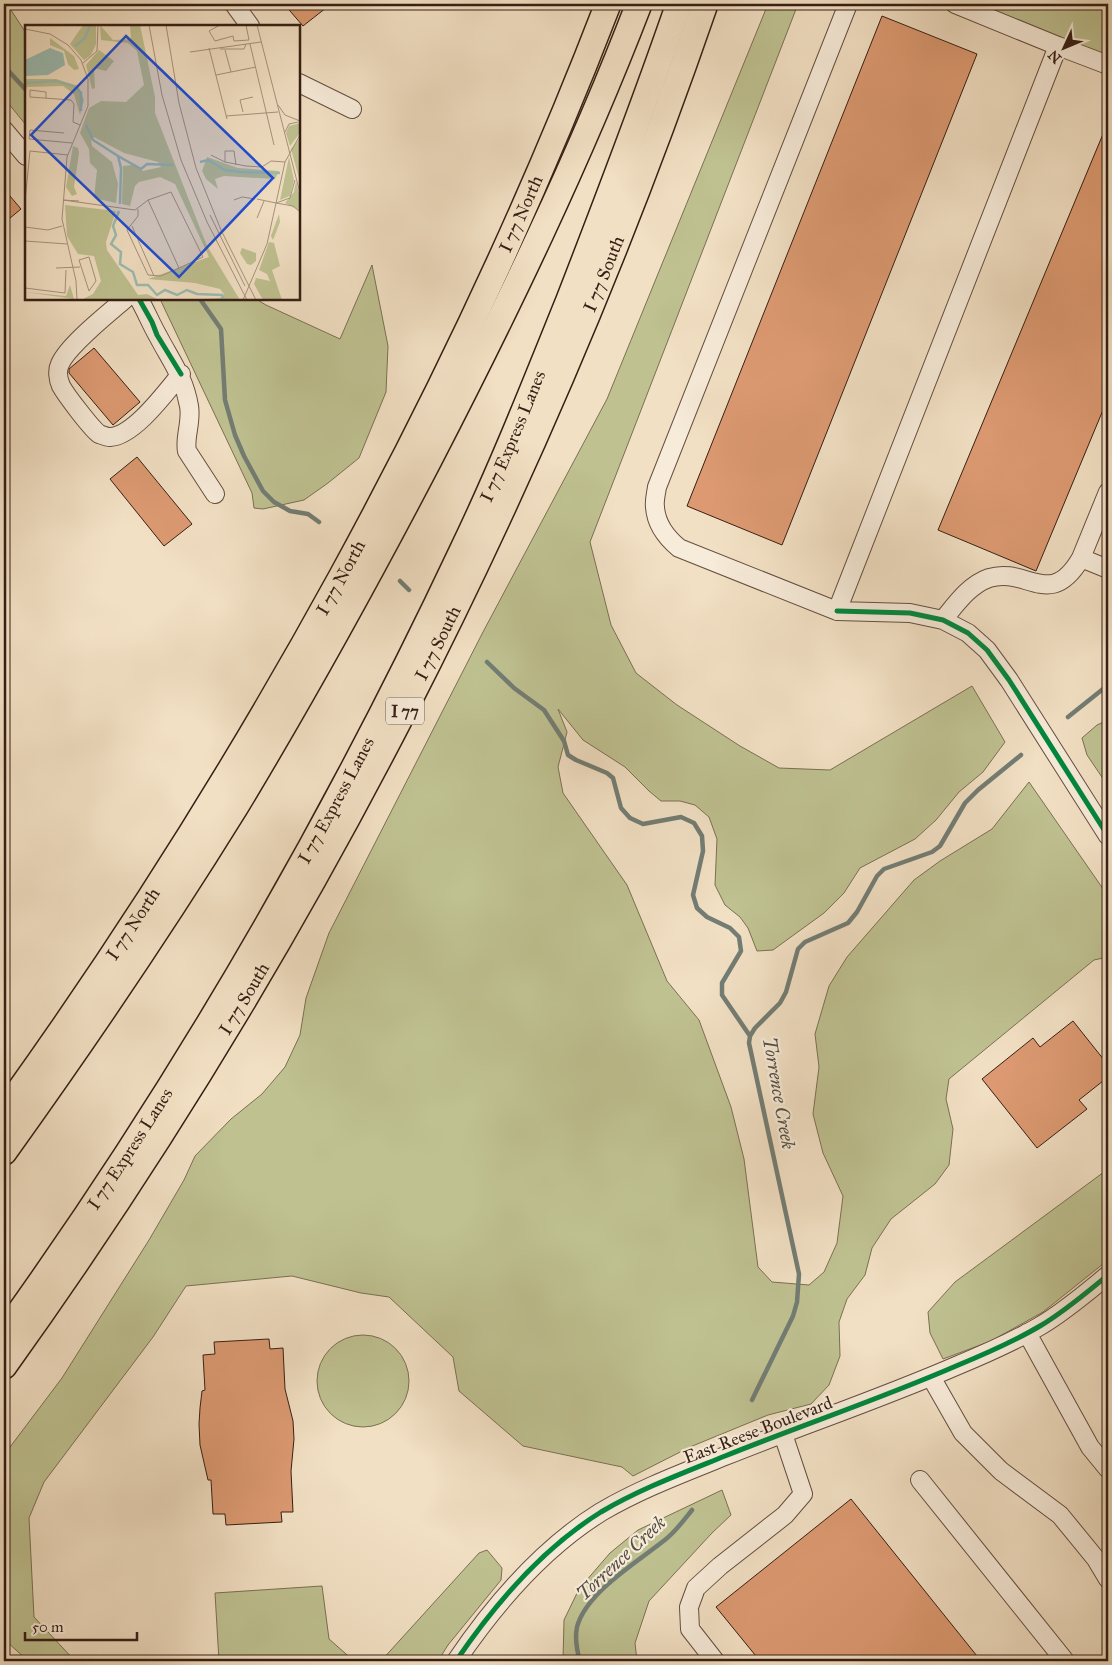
<svg xmlns="http://www.w3.org/2000/svg" width="1112" height="1665" font-family="'IM FELL Great Primer',serif">
  <style>
    .green { fill: #bfc191; stroke: #7a7052 }
    .lines { fill: none; stroke-linecap: round; stroke-linejoin: round }
    .stream { stroke: #737d74; stroke-width: 4.5 }
    .building { fill: #dd9a72; stroke: #361e14 }
    .minor-casing { stroke: #654e40; stroke-width: 20 }
    .highway-casing { stroke: #361e14; stroke-width: 28 }
    .minor { stroke: #f7ebd9; stroke-width: 18 }
    .highway { stroke: #f2e0c4; stroke-width: 25 }
    .cycleway-casing { stroke: #f7ebd9; stroke-width: 8 }
    .cycleway { stroke: #00873e; stroke-width: 5 }
    .labels { text-anchor: middle; dominant-baseline: central; stroke-width: 4.5; stroke-linejoin: round; paint-order: stroke }
    .shield { fill: #f7ebd9; stroke: #705c4f; stroke-width: 1 }
    .shield-label { font-size: 16px; font-weight: bold; fill: #361e14 }
    .street-label { font-size: 18px; fill: #361e14; stroke: #f7ebd9 }
    .water-label { font-size: 19px; font-style: italic; fill: #544e44; stroke: #f7ebd9 }
    .inset-river { fill: none; stroke: #9bbdb4; stroke-width: 2.5 }
    .inset-road { fill: none; stroke: #a7927e; stroke-width: 1 }
    .view { fill: #1d4ed8; fill-opacity: 0.15; stroke: #1d4ed8; stroke-width: 2.5 }
    .inset-edge { fill: none; stroke: #361e14; stroke-width: 2.5 }
  </style>
  <rect width="100%" height="100%" fill="#f2e0c4"/>
  <filter id="stains"><feTurbulence type="fractalNoise" baseFrequency=".004" numOctaves="4"/><feColorMatrix values="0 0 0 0 .2 0 0 0 0 .09 0 0 0 0 .02 0 0 0 .5 -.17"/></filter>
  <radialGradient id="worn" r=".72"><stop offset=".6" stop-color="#630" stop-opacity="0"/><stop offset="1" stop-color="#630" stop-opacity=".3"/></radialGradient>
  <!-- green -->
  <path class="green" d="M4,4H7L26,33V125L4,98Z
    M768,4H798L590,542L611,625L636,673L677,705L740,746L779,768L830,770L972,686L1005,742L983,772L959,792L936,820L915,839L860,868L844,893L824,913L773,950L757,951L748,928L740,917L725,905L715,885L717,839L709,817L695,805L680,801H661L649,791L625,767L583,740L558,709L567,732L558,767L563,793L627,885L667,981L699,1020L731,1107L744,1159L758,1267L772,1282L809,1285L824,1272L837,1243L843,1196L823,1153L813,1114L819,1067L815,1034L829,986L847,957L914,880L940,861L992,829L1029,782L1108,896V957L1094,960L949,1079L946,1099L953,1129L949,1165L935,1184L891,1219L872,1248L865,1275L847,1299L839,1322L840,1356L829,1385L811,1404L768,1415L690,1447L633,1476L622,1467L523,1446L459,1391L453,1357L389,1297L361,1293L292,1276L186,1286L153,1337L44,1482L29,1518L34,1617L75,1661H28L4,1639V1455L62,1378L149,1240L184,1180L195,1156L231,1119L262,1094L285,1067L300,1035L306,998L329,933L483,632L607,399Z
    M975,4H1108V68Z
    M372,265L388,346L386,392L359,458L328,483L304,500L263,509L254,508L252,493L160,299H256L266,305L340,339Z
    M1108,720V786L1087,755L1082,738L1097,725Z
    M1108,1169V1260L1043,1312L991,1341L943,1359L930,1333L928,1312L955,1282Z
    M317 1381a46 46 0 1 1 92 0a46 46 0 1 1-92 0Z
    M722,1490L731,1515L712,1533L649,1601L635,1643L637,1661H563L564,1620L579,1589L610,1553L638,1530Z
    M487,1550L502,1568L501,1580L448,1645L438,1661H381L479,1553Z
    M322,1586L329,1639L354,1661H219L215,1593Z"/>
  <g class="lines">
    <!-- stream -->
    <path class="stream" d="M4,66L26,90
      M200,299L221,329L225,400L235,435L244,456L263,491L274,502L290,511L308,514L319,522
      M400,581L409,590
      M487,662L514,688L544,710L564,741L568,755L576,760L607,773L613,778L621,808L630,818L643,824L681,817L694,823L702,836L703,851L693,895L697,908L707,917L730,928L739,937L741,951L722,983V995L750,1036
      M1068,717L1108,685
      M752,1400L793,1316L797,1302L799,1274L749,1043L750,1036L755,1028L780,1003L786,992L798,949L805,942L848,923L857,912L877,876L884,869L932,852L940,846L965,803L978,790L1021,755
      M580,1661C577,1651 575,1637 577,1627C586,1592 639,1561 666,1539C676,1531 684,1520 692,1510"/>
  </g>
  <!-- building -->
  <path class="building" d="M284,4H331L303,26Z
    M882,16L977,54L782,545L687,506Z
    M1108,122V398L1036,571L938,530Z
    M4,189L21,209L4,223Z
    M94,348L140,402L113,425L69,373V369Z
    M137,457L192,524L164,546L110,479Z
    M1073,1021L1108,1065V1077L1079,1100L1087,1109L1037,1148L982,1079L1033,1038L1040,1047Z
    M269,1339L270,1349L283,1348L285,1389L293,1421L294,1439L291,1471L293,1512H281L282,1522L226,1525L225,1514H213L211,1480H208L200,1445L199,1424L200,1408L202,1391L205,1390L203,1355L215,1354L214,1342Z
    M851,1499L981,1661H760L716,1607Z"/>
  <g class="lines">
    <!-- minor casing -->
    <g class="minor-casing">
      <path id="minor" d="M234,4L250,26
        M848,4L657,487C656,494 654,501 655,507C656,524 667,538 679,548L837,611L910,613L943,620L968,633L987,650L1009,680L1108,836
        M1058,46L1108,65
        M299,83L352,109
        M4,130L26,156
        M125,299C109,313 68,345 60,364C57,370 58,379 61,386C66,395 91,428 99,434C102,435 107,437 110,437C134,436 166,392 181,374
        M139,299C146,311 151,324 158,336C171,361 184,377 189,406C192,421 184,439 187,451L215,494
        M1081,558L1108,492
        M837,611L1058,46L955,4
        M943,620C956,604 969,585 989,578C1027,566 1050,611 1081,558L1108,569
        M1027,1333L1090,1447L1108,1469
        M931,1377L963,1433L1001,1471L1060,1515L1096,1559L1108,1579
        M920,1480L1065,1661
        M456,1661C494,1605 543,1548 601,1512C640,1489 683,1473 725,1456C802,1425 880,1399 956,1366C985,1354 1013,1342 1040,1326C1064,1312 1086,1293 1108,1275
        M715,1661L690,1629L689,1607L696,1588L720,1566L785,1515L803,1494L783,1434"/>
    </g>
    <!-- highway casing -->
    <g class="highway-casing">
      <g id="highway">
        <path id="s1" d="M4,1112C248,773 458,394 608,4"/>
        <path d="M4,1152C85,1039 163,924 236,806C304,693 368,577 429,460C506,311 579,160 639,4"/>
        <path id="s2" d="M4,1334C181,1088 334,823 463,549C502,468 535,384 569,300C607,202 645,103 679,4"/>
        <path id="s3" d="M4,1366C303,949 538,489 705,4"/>
      </g>
    </g>
    <!-- minor -->
    <use href="#minor" class="minor"/>
    <!-- highway -->
    <use href="#highway" class="highway"/>
    <!-- cycleway casing -->
    <g class="cycleway-casing">
      <path id="cycleway" d="M139,299L152,322L157,335L181,374
        M837,611L910,613L943,620L968,633L987,650L1009,680L1108,836
        M456,1661C494,1605 543,1548 601,1512C640,1489 683,1473 725,1456C802,1425 880,1399 956,1366C985,1354 1013,1342 1040,1326C1064,1312 1086,1293 1108,1275"/>
    </g>
    <!-- cycleway -->
    <use href="#cycleway" class="cycleway"/>
  </g>
  <g class="labels">
    <!-- shield labels -->
    <rect class="shield" x="386" y="697.5" width="38" height="27" rx="4"/>
    <g class="shield-label">
      <text x="405" y="711">I 77</text>
    </g>
    <!-- street labels -->
    <g class="street-label">
      <text stroke="none"><textPath href="#s1" startOffset="1038">I 77 North</textPath></text>
      <text stroke="none"><textPath href="#s3" startOffset="1249">I 77 South</textPath></text>
      <text stroke="none"><textPath href="#s2" startOffset="1034">I 77 Express Lanes</textPath></text>
      <text stroke="none"><textPath href="#s1" startOffset="632">I 77 North</textPath></text>
      <text stroke="none"><textPath href="#s3" startOffset="844">I 77 South</textPath></text>
      <text stroke="none"><textPath href="#s2" startOffset="629">I 77 Express Lanes</textPath></text>
      <text stroke="none"><textPath href="#s1" startOffset="228">I 77 North</textPath></text>
      <text stroke="none"><textPath href="#s3" startOffset="439">I 77 South</textPath></text>
      <text stroke="none"><textPath href="#s2" startOffset="224">I 77 Express Lanes</textPath></text>
      <text transform="translate(758 1430) rotate(-21)">East Reese Boulevard</text>
    </g>
    <!-- water labels -->
    <g class="water-label">
      <text transform="translate(779 1093) rotate(80)">Torrence Creek</text>
      <text transform="translate(621 1558) rotate(-43)">Torrence Creek</text>
    </g>
  </g>
  <!-- overview -->
  <g transform="translate(25 25)">
    <rect width="275" height="275" fill="#f2e0c4"/>
    <path d="M58,0H71V19L66,30L59,35L45,19ZM75,0L88,15L106,14L105,0H115L130,72V88L182,221L215,275H163L195,273L199,269L195,264L170,258L123,254L184,232L150,159L135,152L114,157L110,161L105,181L97,179L98,141L107,140L118,146L136,142L133,137L99,128L69,112L66,115L67,121L87,137L93,159L91,178L69,173L72,145L65,138L64,124L55,108L64,83L76,76L101,77L119,60L112,26L103,18L76,15ZM25,13L49,31L54,44L49,45L43,39L39,26L25,20ZM74,25L89,36L81,46L69,43L70,63L67,64L61,40ZM0,54H31L53,61L59,75L55,90L49,69L38,61L2,62L0,69ZM275,98V108L265,121L261,108L264,101ZM275,113V157L266,124ZM48,121L53,123L54,128L49,162L52,169L47,171L41,162ZM182,132L213,143L254,146L250,154L199,151L190,154L193,164L181,154L177,146ZM264,132L269,155L265,171L255,175ZM271,156L275,172V186L260,178L269,167ZM40,180L91,186L81,217L82,225L113,270L122,269L134,275H56L68,269L76,256L69,231L53,229L42,211ZM254,189L255,197L248,215L246,211ZM244,217L249,218L255,241L247,245L257,275H238L229,259L231,253L245,256L242,249L234,245ZM217,223L231,228V236L226,240L222,239L215,228ZM45,260L49,274L0,267L41,271Z" fill="#bfc191"/>
    <path d="M25,23L38,28L40,40L23,50L0,51V35Z" fill="#9bbdb4"/>
    <path class="inset-river" d="M50,21L60,13L65,0M0,58L31,56L51,62L56,68V86M61,100L68,115L93,131L96,143L95,179M93,131L116,144L122,139L148,140M175,137L183,135L200,145L215,147L255,148M94,186L88,201L91,210L86,219L96,227L95,239L108,247L112,260H123L132,270L140,265L152,270L162,265L172,269L197,270L199,275"/>
    <path class="inset-road" d="M1,0L0,4L25,9L43,20L56,35L63,54V81L42,132L37,194L51,256L52,275M124,0L137,70L156,135L182,197L222,275M141,0L154,78L171,143L196,205L231,275M195,0L184,6L190,16L208,11L209,16L224,15L221,0M232,0L275,168M225,19L249,120M184,23L202,94M195,24H219L221,19M200,25L206,47M165,27L236,17M58,38L72,26L73,0M191,50L231,42M21,73V67L5,65V72L46,75L49,79L48,97L55,100M253,80L260,90L275,96M218,87L215,75L228,72M201,91L253,87M260,107L264,99L273,97M39,108L5,105L4,114L47,118M186,130L200,137L221,141L237,142L246,136L260,137M200,137V126H209L211,140M232,174L251,178M38,175L110,185L123,175L146,167L178,232L154,243L123,175M38,175L54,176M209,175L217,172L230,174M0,176L5,126L43,130M251,178L265,173L270,155M251,178L268,181L275,187M113,184V191L102,205L123,250L136,251L154,243M185,190L220,261M232,193L239,176M107,201L129,251M0,202L23,205L37,201M0,216L42,219M64,232L71,256L64,266L54,235ZM31,243L55,242M0,263L40,268L41,245M218,275L242,219L260,137L275,110"/>
    <path class="view" d="M101,11L248,153L154,252L6,110Z"/>
    <rect width="275" height="275" class="inset-edge"/>
  </g>
  <!-- margin -->
  <rect width="1112" height="1665" fill="none" stroke="#f2e0c4" stroke-width="20"/>
  <rect x="5" y="5" width="1102" height="1655" fill="none" stroke="#361e14" stroke-width="2.5"/>
  <rect x="10" y="10" width="1092" height="1645" fill="none" stroke="#361e14"/>
  <!-- north arrow -->
  <g transform="translate(1064 48) rotate(226)" stroke="#f7ebd9" stroke-width="4" paint-order="stroke">
  <path d="M0-4L9 19L0 12L-9 19Z" fill="#361e14"/>
  <text y="-8" font-size="14" font-weight="bold" text-anchor="middle" fill="#361e14">N</text>
  </g>
  <!-- scale -->
  <path d="M25 1632v8h112v-8" fill="none" stroke="#361e14" stroke-width="2.5"/>
  <text x="32" y="1632" font-size="15" fill="#361e14" stroke="#f7ebd9" stroke-width="4" paint-order="stroke">50 m</text>
  <rect width="100%" height="100%" filter="url(#stains)"/>
  <rect width="100%" height="100%" fill="url(#worn)"/>
</svg>
